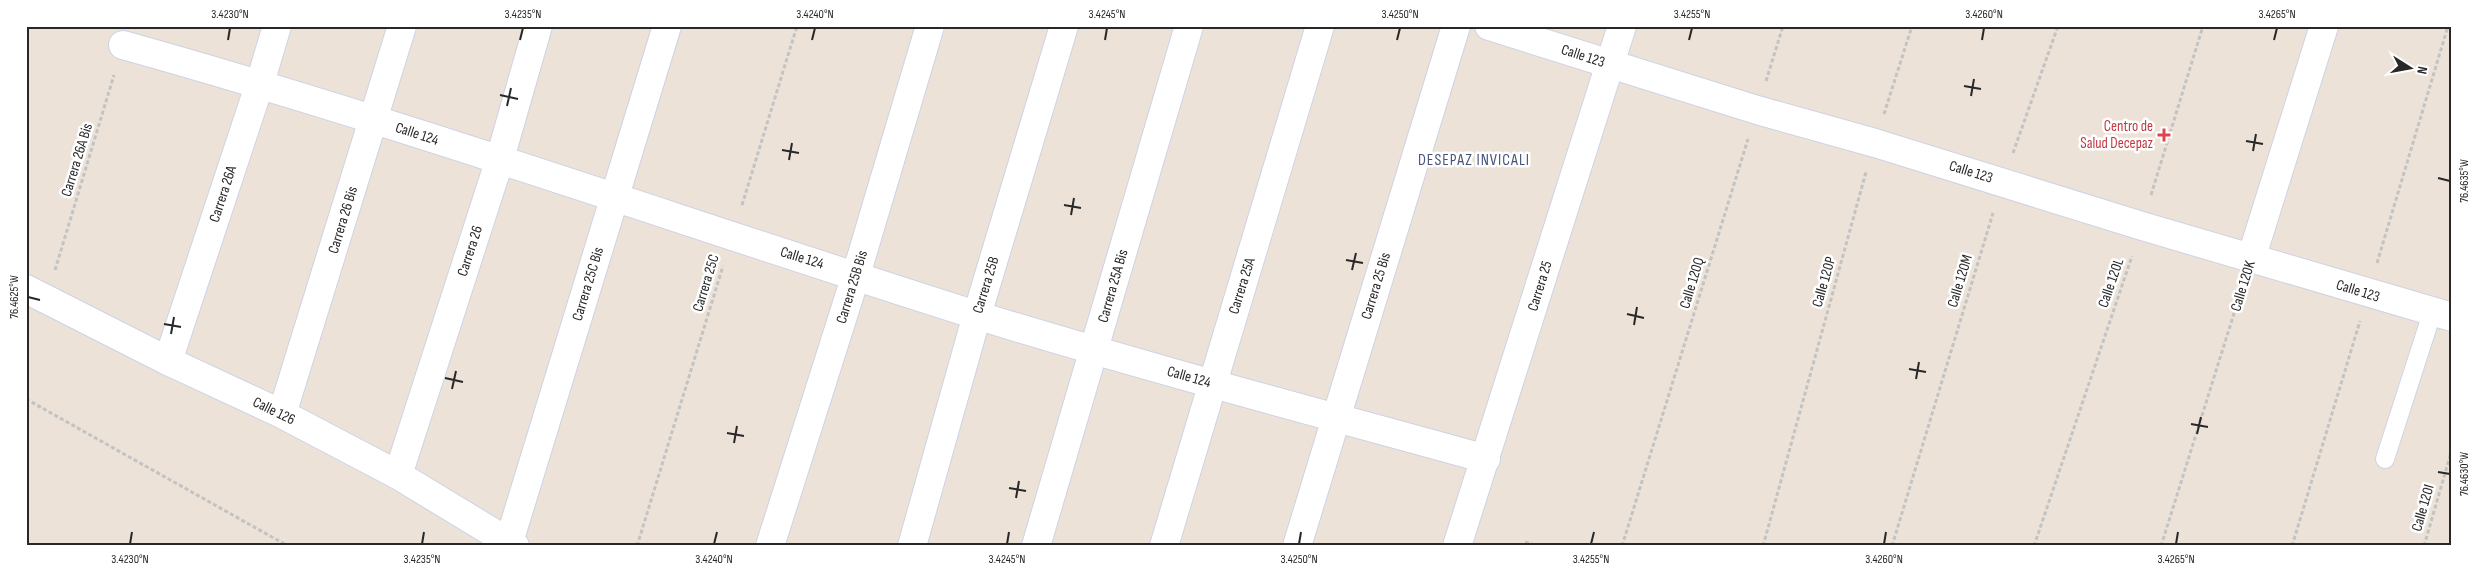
<svg xmlns="http://www.w3.org/2000/svg" width="2478" height="572" font-family="'Sofia Sans Condensed',sans-serif">
  <style>
    .lines { fill: none; stroke-linecap: round; stroke-linejoin: round }
    .lane-casing { stroke: #ced3e3; stroke-width: 20 }
    .street-casing { stroke: #ced3e3; stroke-width: 30 }
    .secondary-casing { stroke: #ced3e3; stroke-width: 30 }
    .path { stroke: #c3c3c3; stroke-width: 3; stroke-dasharray: 4 2.5; stroke-linecap: butt }
    .lane { stroke: #fff; stroke-width: 18 }
    .street { stroke: #fff; stroke-width: 28 }
    .secondary { stroke: #fff; stroke-width: 28 }
    .ticks { fill: none; stroke: #282828; stroke-width: 2 }
    .health-dot { fill: #e0444e; stroke: #fff; stroke-width: 2 }
    .labels { text-anchor: middle; dominant-baseline: central; stroke-width: 5; stroke-linejoin: round; paint-order: stroke }
    .street-label { font-size: 15px; fill: #282828; stroke: #fff }
    .health-label { font-size: 15px; fill: #be3a42; stroke: #fff; text-anchor: end }
    .neighbourhood-label { font-size: 16px; letter-spacing: 1px; fill: #46547c; stroke: #fff }
    .neatline { fill: none; stroke: #282828; stroke-width: 2 }
    .ticks-label { font-size: 12px; text-anchor: middle; fill: #282828 }
  </style>
  <rect width="100%" height="100%" fill="#ece2d8"/>
  <g class="lines">
    <!-- lane casing -->
    <g class="lane-casing">
      <path id="lane" d="M2385,459L2432,313"/>
    </g>
    <!-- street casing -->
    <g class="street-casing">
      <path id="street" d="M123,45C410,125 691,225 976,315C1145,367 1316,412 1486,459
        M2251,259L2324,26
        M168,361L260,83L277,26
        M282,414L402,26
        M398,475L499,162L538,26
        M509,542L667,26
        M770,546L856,275L930,26
        M912,546L977,315L1064,26
        M1036,546L1189,26
        M1164,546L1320,26
        M1297,546L1456,26
        M1457,546L1622,26"/>
    </g>
    <!-- secondary casing -->
    <g class="secondary-casing">
      <path id="secondary" d="M1489,26L1757,110L1875,143L2142,226L2452,317
        M26,289L168,361L282,414L398,475L515,546"/>
    </g>
    <!-- path -->
    <path class="path" d="M1766,81L1783,26
      M1884,114L1912,26
      M2013,153L2058,26
      M2151,195L2203,26
      M742,205L797,26
      M2377,263L2448,26
      M55,270L114,75
      M26,399L288,546
      M1525,542L1538,546
      M637,546L723,266
      M1622,546L1748,139
      M1763,546L1866,172
      M1892,546L1993,213
      M2034,546L2132,256
      M2161,546L2242,288
      M2292,546L2360,321
      M2424,546L2452,449"/>
    <!-- lane -->
    <use href="#lane" class="lane"/>
    <!-- street -->
    <use href="#street" class="street"/>
    <!-- secondary -->
    <use href="#secondary" class="secondary"/>
  </g>
  <!-- ticks -->
  <path class="ticks" d="M228,40L230,28M520,40L523,28M812,40L815,28M1105,40L1107,28M1397,40L1400,28M1689,40L1692,28M1982,40L1984,28M2274,40L2277,28M1964,86L1981,89M500,95L518,99M1971,96L1974,79M507,106L511,88M2246,141L2263,144M782,150L799,153M2253,151L2256,134M789,160L792,143M2438,178L2450,181M1064,205L1081,208M1071,215L1074,198M1346,260L1363,263M1352,270L1356,253M28,297L40,300M1627,314L1644,318M164,324L181,327M1634,325L1637,307M171,334L174,317M1909,369L1926,372M445,378L463,382M1916,379L1919,362M452,389L456,371M2191,424L2208,427M727,433L744,436M2197,434L2201,417M734,443L737,426M2438,472L2450,474M1009,488L1026,491M1016,498L1019,481M130,544L132,532M422,544L424,532M714,544L717,532M1007,544L1009,532M1299,544L1301,532M1591,544L1594,532M1884,544L1886,532M2176,544L2178,532"/>
  <!-- markers -->
  <path class="health-dot" d="M2161.5 127.5h5v5h5v5h-5v5h-5v-5h-5v-5h5z"/>
  <g class="labels">
    <!-- street labels -->
    <g class="street-label">
      <text transform="translate(1583 56) rotate(18)">Calle 123</text>
      <text transform="translate(417 134) rotate(18)">Calle 124</text>
      <text transform="translate(77 160) rotate(-73)">Carrera 26A Bis</text>
      <text transform="translate(1971 172) rotate(17)">Calle 123</text>
      <text transform="translate(223 194) rotate(-72)">Carrera 26A</text>
      <text transform="translate(343 220) rotate(-73)">Carrera 26 Bis</text>
      <text transform="translate(470 251) rotate(-72)">Carrera 26</text>
      <text transform="translate(802 258) rotate(17)">Calle 124</text>
      <text transform="translate(1960 281) rotate(-73)">Calle 120M</text>
      <text transform="translate(1824 282) rotate(-74)">Calle 120P</text>
      <text transform="translate(706 283) rotate(-73)">Carrera 25C</text>
      <text transform="translate(1692 283) rotate(-73)">Calle 120Q</text>
      <text transform="translate(2111 283) rotate(-71)">Calle 120L</text>
      <text transform="translate(588 284) rotate(-73)">Carrera 25C Bis</text>
      <text transform="translate(986 285) rotate(-73)">Carrera 25B</text>
      <text transform="translate(1113 286) rotate(-74)">Carrera 25A Bis</text>
      <text transform="translate(1242 286) rotate(-73)">Carrera 25A</text>
      <text transform="translate(1376 286) rotate(-73)">Carrera 25 Bis</text>
      <text transform="translate(1540 286) rotate(-73)">Carrera 25</text>
      <text transform="translate(2243 286) rotate(-73)">Calle 120K</text>
      <text transform="translate(852 287) rotate(-73)">Carrera 25B Bis</text>
      <text transform="translate(2358 291) rotate(17)">Calle 123</text>
      <text transform="translate(1189 377) rotate(16)">Calle 124</text>
      <text transform="translate(274 411) rotate(26)">Calle 126</text>
      <text transform="translate(2423 508) rotate(-74)">Calle 120I</text>
    </g>
    <!-- health labels -->
    <g class="health-label">
      <text x="2153" y="126">Centro de<tspan x="2153" dy="17">Salud Decepaz</tspan></text>
    </g>
    <!-- neighbourhood labels -->
    <g class="neighbourhood-label">
      <text x="1474" y="160">DESEPAZ INVICALI</text>
    </g>
  </g>
  <!-- border -->
  <rect width="2478" height="572" fill="none" stroke="#ffffff" stroke-width="55"/>
  <!-- north arrow -->
  <g transform="translate(2410 68) rotate(101)" stroke="#ffffff" stroke-width="4" paint-order="stroke">
  <path d="M0-4L9 19L0 12L-9 19Z" fill="#282828"/>
  <text y="-8" font-size="14" font-weight="bold" text-anchor="middle" fill="#282828">N</text>
  </g>
  <rect x="28" y="28" width="2422" height="516" class="neatline"/>
  <g class="ticks-label">
    <text x="230" y="18">3.4230°N</text>
    <text x="523" y="18">3.4235°N</text>
    <text x="815" y="18">3.4240°N</text>
    <text x="1107" y="18">3.4245°N</text>
    <text x="1400" y="18">3.4250°N</text>
    <text x="1692" y="18">3.4255°N</text>
    <text x="1984" y="18">3.4260°N</text>
    <text x="2277" y="18">3.4265°N</text>
    <text transform="translate(2464 181) rotate(-90)" y="4">76.4635°W</text>
    <text transform="translate(14 297) rotate(-90)" y="4">76.4625°W</text>
    <text transform="translate(2464 474) rotate(-90)" y="4">76.4630°W</text>
    <text x="130" y="563">3.4230°N</text>
    <text x="422" y="563">3.4235°N</text>
    <text x="714" y="563">3.4240°N</text>
    <text x="1007" y="563">3.4245°N</text>
    <text x="1299" y="563">3.4250°N</text>
    <text x="1591" y="563">3.4255°N</text>
    <text x="1884" y="563">3.4260°N</text>
    <text x="2176" y="563">3.4265°N</text>
  </g>
</svg>
